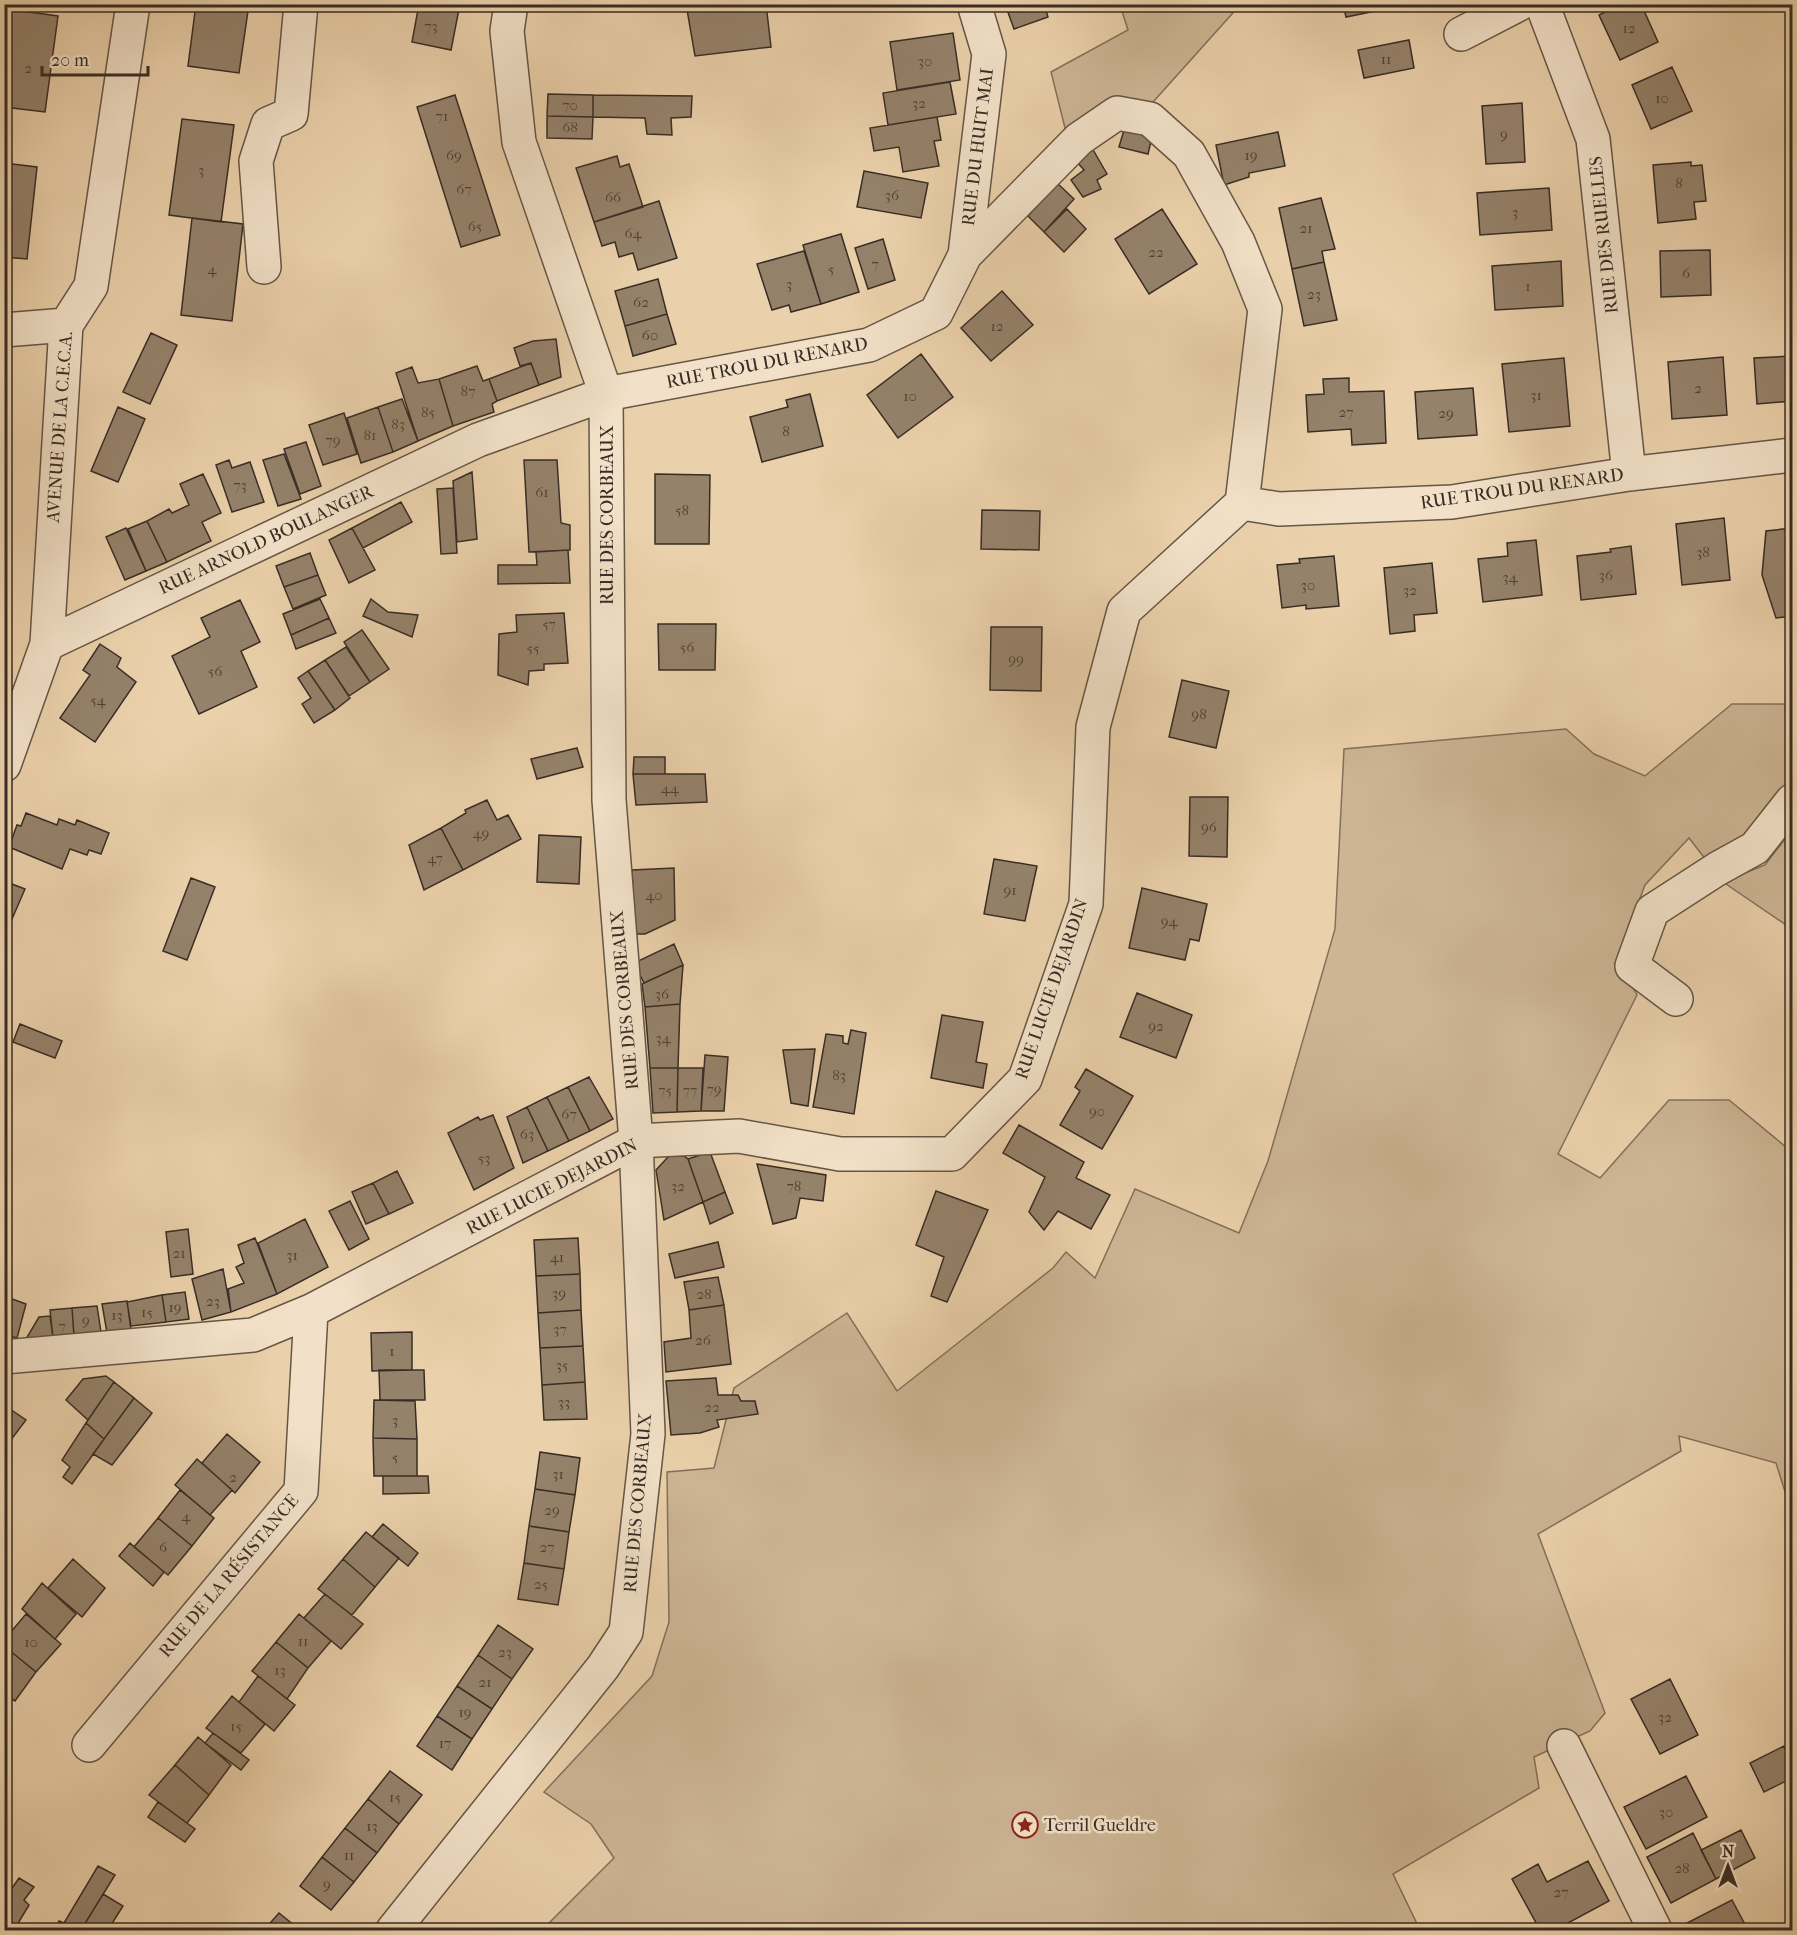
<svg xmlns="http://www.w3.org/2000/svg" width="1797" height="1935" font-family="'IM FELL French Canon',serif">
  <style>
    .green { fill: #cdb594; stroke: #82715c; stroke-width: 1.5 }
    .building { fill: #95826b; stroke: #382d25; stroke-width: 1.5 }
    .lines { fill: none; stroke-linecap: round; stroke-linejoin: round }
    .minor-casing { stroke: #655646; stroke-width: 36 }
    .minor { stroke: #f2e1c8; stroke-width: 33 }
    .labels { text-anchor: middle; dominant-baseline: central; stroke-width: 5; stroke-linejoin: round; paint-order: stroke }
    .number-label { font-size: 15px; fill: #4f4236 }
    .street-label { font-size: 18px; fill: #382d25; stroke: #f2e1c8 }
    .poi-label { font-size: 18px; fill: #382d25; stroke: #f2e1c8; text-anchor: start }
  </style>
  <rect width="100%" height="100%" fill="#ebd1ab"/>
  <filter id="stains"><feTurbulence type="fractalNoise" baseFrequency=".00333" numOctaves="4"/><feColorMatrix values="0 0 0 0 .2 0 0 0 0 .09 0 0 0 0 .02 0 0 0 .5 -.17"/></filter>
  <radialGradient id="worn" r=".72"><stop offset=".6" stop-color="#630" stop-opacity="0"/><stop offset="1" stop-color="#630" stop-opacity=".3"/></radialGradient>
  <!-- green -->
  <path class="green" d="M1120,5H1240L1153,102L1067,136L1051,72L1128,30Z
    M1732,704H1792V784L1760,825L1706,860L1689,838L1645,885L1617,959L1637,995L1558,1154L1600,1178L1669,1100H1729L1792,1152V1514L1776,1463L1679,1436L1681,1451L1538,1534L1605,1713L1590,1731L1534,1757L1539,1788L1393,1874L1420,1930H542L614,1858L591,1824L544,1792L652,1676L669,1622L667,1472L714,1468L734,1388L847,1313L897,1391L1053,1268L1066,1252L1095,1278L1135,1189L1239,1233L1268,1161L1335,929L1344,749L1566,729L1594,754L1645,776Z
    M1792,830V929L1723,882L1765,865Z"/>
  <!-- building -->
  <path class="building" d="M4,4H34L33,12L4,9Z
    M196,4H249L239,73L188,66Z
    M419,4H460L451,50L412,42Z
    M686,4H766L771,47L695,56Z
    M1005,4H1044L1048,17L1014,29Z
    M1343,4H1405V5L1346,17Z
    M1621,4H1641L1658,42L1620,60L1599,15Z
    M7,9L58,16L45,112L4,107Z
    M953,33L960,80L897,90L890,42Z
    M1409,40L1414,68L1364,78L1358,50Z
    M1672,67L1692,111L1651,129L1632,85Z
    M950,82L956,114L888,125L883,93Z
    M548,94L593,95V117L547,116Z
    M455,95L500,235L461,247L417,107Z
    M593,95L692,96L691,117L671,118L672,135L647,134L645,118L593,117Z
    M1522,103L1525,162L1486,164L1482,106Z
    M547,116L593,117L592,139L547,138Z
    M937,117L941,140L934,141L939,166L903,172L899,147L874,151L870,128Z
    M182,119L234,125L221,222L169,215Z
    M1124,130L1152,137L1148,154L1119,147Z
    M1278,132L1285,166L1249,173V177L1224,185L1216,145Z
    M1092,148L1107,174L1097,180L1101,189L1083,197L1071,180L1084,170L1077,162Z
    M617,156L620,167L629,164L643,207L594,222L576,168Z
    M1691,162V166L1702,165L1706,201L1694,202L1696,219L1658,223L1653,165Z
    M4,163L37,167L27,259L4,257Z
    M864,171L928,183L921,218L857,207Z
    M1057,183L1074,199L1044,232L1028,216Z
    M1549,188L1552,230L1480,235L1477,193Z
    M1321,198L1335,249L1322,251L1324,262L1292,269L1279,208Z
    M659,201L677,258L638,270L633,253L619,257L615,242L602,246L594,222Z
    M1067,209L1086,229L1064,252L1044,232Z
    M1162,209L1197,264L1149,294L1115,239Z
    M192,218L243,224L232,321L181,315Z
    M841,234L859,292L821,304L803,245Z
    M883,239L895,280L868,289L855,248Z
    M1710,250L1711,295L1661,297L1660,251Z
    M804,251L821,304L791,312L789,305L772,310L757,264Z
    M1561,261L1563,306L1495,310L1492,266Z
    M1324,262L1337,320L1304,326L1292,269Z
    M658,279L667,314L625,326L615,291Z
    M1002,291L1033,325L991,361L961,328Z
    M667,314L676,344L633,356L625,326Z
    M151,333L177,345L150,404L123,392Z
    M556,339L561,377L539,385L531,363L520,366L514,348L533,341Z
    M921,354L953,397L898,438L867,395Z
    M1792,356V401L1757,404L1754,358Z
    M1723,357L1727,415L1672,419L1668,362Z
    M1564,358L1570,426L1509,432L1502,364Z
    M531,363L539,385L497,401L489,379Z
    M477,366L483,381L489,379L497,401L492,404L494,412L453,426L439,379Z
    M412,367L418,383L439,379L453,426L418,441L396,373Z
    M1349,378V392L1384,391L1386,443L1352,445L1351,429L1308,432L1306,395L1324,394L1323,379Z
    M1473,388L1477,435L1418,439L1415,392Z
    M810,394L823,446L762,462L750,417L788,407L786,400Z
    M402,399L418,441L393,452L378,407Z
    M118,407L145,419L118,482L91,471Z
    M378,407L393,452L361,463L347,418Z
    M344,413L357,454L323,465L309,425Z
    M306,442L321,486L300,494L284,449Z
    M284,454L301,499L278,506L263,460Z
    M229,460L232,468L250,462L264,502L232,512L216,465Z
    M524,460H557L561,523L570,525V550L529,552Z
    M472,472L477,539L457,542L453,481Z
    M203,474L221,513L202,522L211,541L167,562L147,521L169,509L172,513L189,505L180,484Z
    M655,474L710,475L709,544H655Z
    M453,488L457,553L441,554L437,489Z
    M401,502L412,522L363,548L352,528Z
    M982,510L1040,511L1039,550L981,549Z
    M1724,518L1730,580L1682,585L1676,524Z
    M147,521L167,562L146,571L128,529Z
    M126,528L146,571L125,580L106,537Z
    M352,528L375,570L349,583L329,540Z
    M1792,528V616L1776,618L1762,575L1766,531Z
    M1536,540L1542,595L1483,602L1478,559L1508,556L1507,543Z
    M1631,546L1636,594L1581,600L1577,556L1611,552L1610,549Z
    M568,550L570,583L498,584V565H537L536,552Z
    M310,553L318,575L284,587L276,566Z
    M1334,556L1339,606L1306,609V605L1282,608L1277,565L1300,563L1299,559Z
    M1432,563L1437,613L1414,615L1415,631L1390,634L1384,568Z
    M318,575L326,595L293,609L284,587Z
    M320,599L329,618L291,635L283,614Z
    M371,599L388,612L418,615L412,637L363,616Z
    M240,600L260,642L241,651L257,687L199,714L172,656L210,637L201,618Z
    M564,613L568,663L544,664V670L529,671L528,685L498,675L499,634L517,632L516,615Z
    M329,618L336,633L296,649L291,635Z
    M658,624H716L715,670H659Z
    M991,627H1042L1041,691L990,690Z
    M362,630L389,669L370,682L344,642Z
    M100,644L121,658L117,667L136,682L95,742L60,718L90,675L83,670Z
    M346,647L370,682L349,696L325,660Z
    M325,660L350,698L335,710L308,671Z
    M308,671L335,710L314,723L302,704L311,698L298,678Z
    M1182,680L1229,691L1216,748L1169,737Z
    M577,748L583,767L537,779L531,759Z
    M634,757H665V774H633Z
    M633,774H705L707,802L636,805Z
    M1190,797H1228L1227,857L1189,856Z
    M487,800L497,820L508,815L521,839L463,870L441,828L466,813L465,810Z
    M26,813L57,825L59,819L75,825L77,820L109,833L101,854L89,850L87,855L70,849L62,869L9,847L17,825L21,826Z
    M441,828L463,870L424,890L409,845Z
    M539,835L581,837L579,884L537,882Z
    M994,859L1037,866L1025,921L984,914Z
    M674,868L675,920L645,934H635L632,870Z
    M191,878L215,887L187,960L163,951Z
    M4,881L25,889L12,919L4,915Z
    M1142,888L1207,904L1199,941L1190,939L1185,960L1129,948Z
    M4,915L12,919L4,939Z
    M674,944L683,965L644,983L634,963Z
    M683,965L680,1004L645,1007L642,984Z
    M1137,993L1192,1015L1176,1058L1120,1037Z
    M680,1004L678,1068H650L645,1007Z
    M942,1015L983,1022L976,1062L987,1064L983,1088L931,1078Z
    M20,1024L62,1041L55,1058L13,1042Z
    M851,1030L866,1033L854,1114L813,1107L826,1034L843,1036V1043L848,1044Z
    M815,1049L808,1106L791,1103L783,1050Z
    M705,1055L728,1057L724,1111H701Z
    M650,1068H678L677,1112L653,1113Z
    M678,1068H703L701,1111L677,1112Z
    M1086,1069L1133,1096L1102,1149L1060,1125L1080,1091L1075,1087Z
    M589,1077L613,1119L590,1131L568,1087Z
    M568,1087L590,1131L569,1141L547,1097Z
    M547,1097L569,1141L548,1151L527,1107Z
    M527,1107L548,1151L523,1163L507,1117Z
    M493,1115L514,1168L474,1190L448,1133L478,1117L480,1120Z
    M1019,1125L1084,1162L1076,1178L1110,1195L1091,1229L1058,1211L1044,1230L1029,1212L1045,1177L1003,1153Z
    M710,1152L725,1192L703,1202L688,1159Z
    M669,1156H684L688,1159L703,1202L664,1220L656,1170Z
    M757,1164L826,1175L823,1201L800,1198L796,1218L773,1224Z
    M397,1171L413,1203L389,1214L373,1183Z
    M373,1183L389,1214L366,1224L352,1192Z
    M936,1191L988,1210L947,1302L931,1296L944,1257L916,1245Z
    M725,1192L733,1213L710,1224L703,1202Z
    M350,1201L369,1239L349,1250L329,1211Z
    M305,1219L328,1267L277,1294L258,1243Z
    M188,1229L193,1274L171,1277L166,1232Z
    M255,1238L277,1294L231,1312L228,1289L244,1283L236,1267L244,1263L238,1245Z
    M578,1238L580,1274L536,1276L534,1240Z
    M718,1242L724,1267L675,1278L669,1254Z
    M223,1269L231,1312L202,1320L192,1279Z
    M580,1274L581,1310L538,1313L536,1276Z
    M718,1277L724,1305L689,1310L684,1282Z
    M185,1292L189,1319L166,1322L162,1295Z
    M162,1295L166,1322L131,1326L127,1302Z
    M4,1296L26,1304L17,1338L4,1334Z
    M127,1301L131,1330L107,1333L102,1304Z
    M724,1305L731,1364L666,1372L664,1342L691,1338L689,1310Z
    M97,1306L101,1332L74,1336L72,1308Z
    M72,1308L74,1336L53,1338L50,1310Z
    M581,1310L583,1346L540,1348L538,1313Z
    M50,1316L53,1338L26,1339L39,1317Z
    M412,1332V1370L372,1371L371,1333Z
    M583,1346L585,1382L542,1385L540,1348Z
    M379,1370H424L425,1400H380Z
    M106,1376L114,1382L88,1420L66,1400L83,1379Z
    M716,1378L718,1395H738L741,1401H755L758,1414L717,1420L719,1427L700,1433L671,1435L666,1381Z
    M114,1382L134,1398L104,1439L86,1423Z
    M585,1382L587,1419L544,1420L542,1385Z
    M134,1398L152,1413L112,1465L93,1454Z
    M374,1400L415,1401L417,1439L373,1438Z
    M4,1405L26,1420L4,1449Z
    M86,1423L104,1439L72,1484L63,1477L70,1467L62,1460Z
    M227,1434L260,1462L235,1493L202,1463Z
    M373,1438L417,1439V1476H374Z
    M540,1452L580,1458L575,1495L535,1489Z
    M197,1459L232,1490L210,1515L175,1485Z
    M383,1476H428L429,1493L383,1494Z
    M535,1489L575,1495L569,1532L529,1526Z
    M180,1490L214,1518L192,1546L158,1518Z
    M158,1518L192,1546L168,1575L134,1547Z
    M383,1524L418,1553L408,1566L372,1537Z
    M529,1526L569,1532L564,1569L524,1563Z
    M366,1532L399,1558L375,1587L343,1559Z
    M130,1543L164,1572L153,1586L119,1556Z
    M73,1559L105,1588L82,1617L48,1588Z
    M343,1559L375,1587L352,1615L318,1589Z
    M524,1563L564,1569L558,1605L518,1599Z
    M42,1583L76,1614L55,1639L22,1609Z
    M325,1594L363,1624L341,1649L304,1618Z
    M26,1614L61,1644L36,1672L4,1646V1640Z
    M299,1614L331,1641L308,1668L276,1642Z
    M498,1625L533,1649L512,1679L478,1655Z
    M276,1642L308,1668L287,1699L252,1671Z
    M4,1646L36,1672L15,1701L4,1694Z
    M478,1655L512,1679L492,1709L457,1686Z
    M258,1676L295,1705L274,1731L239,1702Z
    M1670,1679L1698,1735L1660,1754L1631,1699Z
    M457,1686L492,1709L472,1739L437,1716Z
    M232,1696L265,1724L241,1753L206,1728Z
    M437,1716L472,1739L452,1770L417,1746Z
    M213,1733L249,1760L241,1770L205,1743Z
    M198,1737L231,1765L209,1795L175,1765Z
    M1784,1746L1792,1765V1778L1764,1792L1750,1763Z
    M175,1765L209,1795L187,1823L149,1795Z
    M390,1771L422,1795L399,1824L368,1799Z
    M1686,1776L1707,1817L1646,1849L1624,1807Z
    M368,1799L399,1824L377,1853L345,1828Z
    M158,1802L195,1829L185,1842L148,1817Z
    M345,1828L377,1853L354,1882L322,1857Z
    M1741,1830L1755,1858L1716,1879L1701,1850Z
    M1693,1833L1716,1879L1671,1903L1647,1857Z
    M322,1857L354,1882L331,1910L300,1886Z
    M1588,1861L1609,1901L1555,1930H1540L1512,1879L1538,1864L1547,1882Z
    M98,1866L115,1875L81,1930H75L64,1923Z
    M19,1878L34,1887L24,1900L29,1905L14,1930H4V1900Z
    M103,1894L123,1906L108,1930H81Z
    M1732,1900L1748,1930H1686L1683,1925Z
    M279,1913L300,1930H264Z
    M59,1921L64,1923L75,1930H54Z"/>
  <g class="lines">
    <!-- minor casing -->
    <g class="minor-casing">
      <path id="minor" d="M1542,4L1593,139L1629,474
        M1461,34L1519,4
        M965,255L989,54L974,4
        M264,267L256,161L268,124L291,114L301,4
        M4,330L66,325
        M47,644L66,325L91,286L133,4
        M4,765L47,644L478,440L606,394L869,345L936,313L965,255L1079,139L1117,113L1150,119L1189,154L1238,242L1265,309L1242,503L1279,509L1452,502L1629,474L1792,455
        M1676,999L1632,966L1652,911L1717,869L1755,848L1792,801
        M4,1357L253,1335L311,1311L636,1141L739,1136L840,1154H952L1025,1079L1086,904L1093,727L1124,611L1242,503
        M89,1745L301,1491L311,1311
        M1564,1746L1655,1930
        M393,1930L603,1667L626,1632L648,1434L636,1141L609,800L606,394L519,142L507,31L511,4"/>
    </g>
    <!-- minor -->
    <use href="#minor" class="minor"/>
  </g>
  <!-- icons -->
  <defs>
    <g id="sight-ring" transform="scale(1.35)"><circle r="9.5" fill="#f2e1c8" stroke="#8f2418" stroke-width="1.5"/><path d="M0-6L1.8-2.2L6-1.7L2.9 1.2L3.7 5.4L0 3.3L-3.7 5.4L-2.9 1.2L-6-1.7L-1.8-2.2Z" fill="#8f2418"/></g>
  </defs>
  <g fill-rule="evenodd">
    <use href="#sight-ring" x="1025" y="1825"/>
  </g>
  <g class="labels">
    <!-- number labels -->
    <g class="number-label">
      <text x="431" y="26">73</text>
      <text x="1629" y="28">12</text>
      <text x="1386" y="59">11</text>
      <text x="925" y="61">30</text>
      <text x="28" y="68">2</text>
      <text x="1662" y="98">10</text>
      <text x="919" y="103">32</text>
      <text x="570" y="105">70</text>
      <text x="442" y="116">71</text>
      <text x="570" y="127">68</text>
      <text x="1504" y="134">9</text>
      <text x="454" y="155">69</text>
      <text x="1251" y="155">19</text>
      <text x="201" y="170">3</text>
      <text x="1679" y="183">8</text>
      <text x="464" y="189">67</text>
      <text x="892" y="195">36</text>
      <text x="613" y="197">66</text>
      <text x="1515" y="212">3</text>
      <text x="475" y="226">65</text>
      <text x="1306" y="228">21</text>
      <text x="633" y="233">64</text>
      <text x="1156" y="252">22</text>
      <text x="875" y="264">7</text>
      <text x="212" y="269">4</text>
      <text x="831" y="269">5</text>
      <text x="1686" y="273">6</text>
      <text x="789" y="284">3</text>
      <text x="1528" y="286">1</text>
      <text x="1314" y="294">23</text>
      <text x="641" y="302">62</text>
      <text x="997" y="326">12</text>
      <text x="650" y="335">60</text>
      <text x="1698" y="388">2</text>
      <text x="468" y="391">87</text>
      <text x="1536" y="395">31</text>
      <text x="910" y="396">10</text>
      <text x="428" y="412">85</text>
      <text x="1346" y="412">27</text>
      <text x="1446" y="413">29</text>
      <text x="398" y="424">83</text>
      <text x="786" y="431">8</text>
      <text x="370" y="435">81</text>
      <text x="333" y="440">79</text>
      <text x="240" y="485">73</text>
      <text x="542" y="492">61</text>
      <text x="682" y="510">58</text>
      <text x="1703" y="552">38</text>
      <text x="1606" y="575">36</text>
      <text x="1510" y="577">34</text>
      <text x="1308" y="585">30</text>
      <text x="1410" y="590">32</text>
      <text x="549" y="624">57</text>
      <text x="687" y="647">56</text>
      <text x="533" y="648">55</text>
      <text x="1016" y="659">99</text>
      <text x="215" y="671">56</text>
      <text x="98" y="700">54</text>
      <text x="1199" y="714">98</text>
      <text x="670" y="788">44</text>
      <text x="1209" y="827">96</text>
      <text x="481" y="833">49</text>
      <text x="435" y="858">47</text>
      <text x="1010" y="890">91</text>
      <text x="654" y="895">40</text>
      <text x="1169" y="921">94</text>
      <text x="662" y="994">36</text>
      <text x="1156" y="1026">92</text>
      <text x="663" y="1038">34</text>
      <text x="839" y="1075">83</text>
      <text x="714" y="1089">79</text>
      <text x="665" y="1090">75</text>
      <text x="690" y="1090">77</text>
      <text x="1097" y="1111">90</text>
      <text x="569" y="1114">67</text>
      <text x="527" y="1134">63</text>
      <text x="484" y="1158">53</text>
      <text x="678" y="1186">32</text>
      <text x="794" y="1186">78</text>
      <text x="179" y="1253">21</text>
      <text x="292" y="1255">31</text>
      <text x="557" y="1257">41</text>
      <text x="559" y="1293">39</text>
      <text x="704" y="1294">28</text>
      <text x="213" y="1301">23</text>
      <text x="175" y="1307">19</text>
      <text x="147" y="1312">15</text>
      <text x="117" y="1315">13</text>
      <text x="86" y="1320">9</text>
      <text x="62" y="1326">7</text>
      <text x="560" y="1329">37</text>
      <text x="703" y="1340">26</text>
      <text x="392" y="1351">1</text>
      <text x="562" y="1365">35</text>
      <text x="564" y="1402">33</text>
      <text x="712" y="1407">22</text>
      <text x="395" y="1420">3</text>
      <text x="395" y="1457">5</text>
      <text x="558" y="1474">31</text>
      <text x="233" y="1477">2</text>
      <text x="552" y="1510">29</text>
      <text x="186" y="1516">4</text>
      <text x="163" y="1547">6</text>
      <text x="547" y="1547">27</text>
      <text x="541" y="1584">25</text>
      <text x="303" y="1641">11</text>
      <text x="31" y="1642">10</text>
      <text x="505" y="1652">23</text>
      <text x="280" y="1670">13</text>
      <text x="485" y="1682">21</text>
      <text x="465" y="1712">19</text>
      <text x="1665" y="1717">32</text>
      <text x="236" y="1726">15</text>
      <text x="445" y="1743">17</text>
      <text x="395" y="1797">15</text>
      <text x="1666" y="1812">30</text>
      <text x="372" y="1826">13</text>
      <text x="349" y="1855">11</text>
      <text x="1682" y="1868">28</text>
      <text x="327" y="1884">9</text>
      <text x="1561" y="1892">27</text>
    </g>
    <!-- street labels -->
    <g class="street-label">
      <text transform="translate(978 147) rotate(-83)">RUE DU HUIT MAI</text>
      <text transform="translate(1604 235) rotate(-96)">RUE DES RUELLES</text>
      <text transform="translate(767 363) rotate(-11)">RUE TROU DU RENARD</text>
      <text transform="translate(60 427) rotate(-86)">AVENUE DE LA C.E.C.A.</text>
      <text transform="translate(1522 489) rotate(-8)">RUE TROU DU RENARD</text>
      <text transform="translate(607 515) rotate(-90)">RUE DES CORBEAUX</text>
      <text transform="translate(266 540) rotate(-25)">RUE ARNOLD BOULANGER</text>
      <text transform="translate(1052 989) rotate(-71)">RUE LUCIE DEJARDIN</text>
      <text transform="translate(625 1000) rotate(-95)">RUE DES CORBEAUX</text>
      <text transform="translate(552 1187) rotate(-27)">RUE LUCIE DEJARDIN</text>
      <text transform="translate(638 1503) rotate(-85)">RUE DES CORBEAUX</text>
      <text transform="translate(229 1576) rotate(-50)">RUE DE LA RÉSISTANCE</text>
    </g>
    <!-- poi labels -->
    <g class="poi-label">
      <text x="1044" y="1825">Terril Gueldre</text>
    </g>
  </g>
  <!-- margin -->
  <rect width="1797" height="1935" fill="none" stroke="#ebd1ab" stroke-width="24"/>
  <rect x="6" y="6" width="1785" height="1923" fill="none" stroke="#382d25" stroke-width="3"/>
  <rect x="12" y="12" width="1773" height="1911" fill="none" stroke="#382d25" stroke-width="1.5"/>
  <!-- north arrow -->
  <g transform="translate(1728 1866)" stroke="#f2e1c8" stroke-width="4.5" paint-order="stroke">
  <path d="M0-4.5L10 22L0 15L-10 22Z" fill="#382d25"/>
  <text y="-9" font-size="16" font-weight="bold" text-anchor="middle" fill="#382d25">N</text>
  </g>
  <!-- scale -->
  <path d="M42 66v9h106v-9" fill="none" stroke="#382d25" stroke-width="3"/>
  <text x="51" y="66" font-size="18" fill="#382d25" stroke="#f2e1c8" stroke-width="4.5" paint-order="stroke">20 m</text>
  <rect width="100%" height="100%" filter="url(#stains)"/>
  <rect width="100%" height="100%" fill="url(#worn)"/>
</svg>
